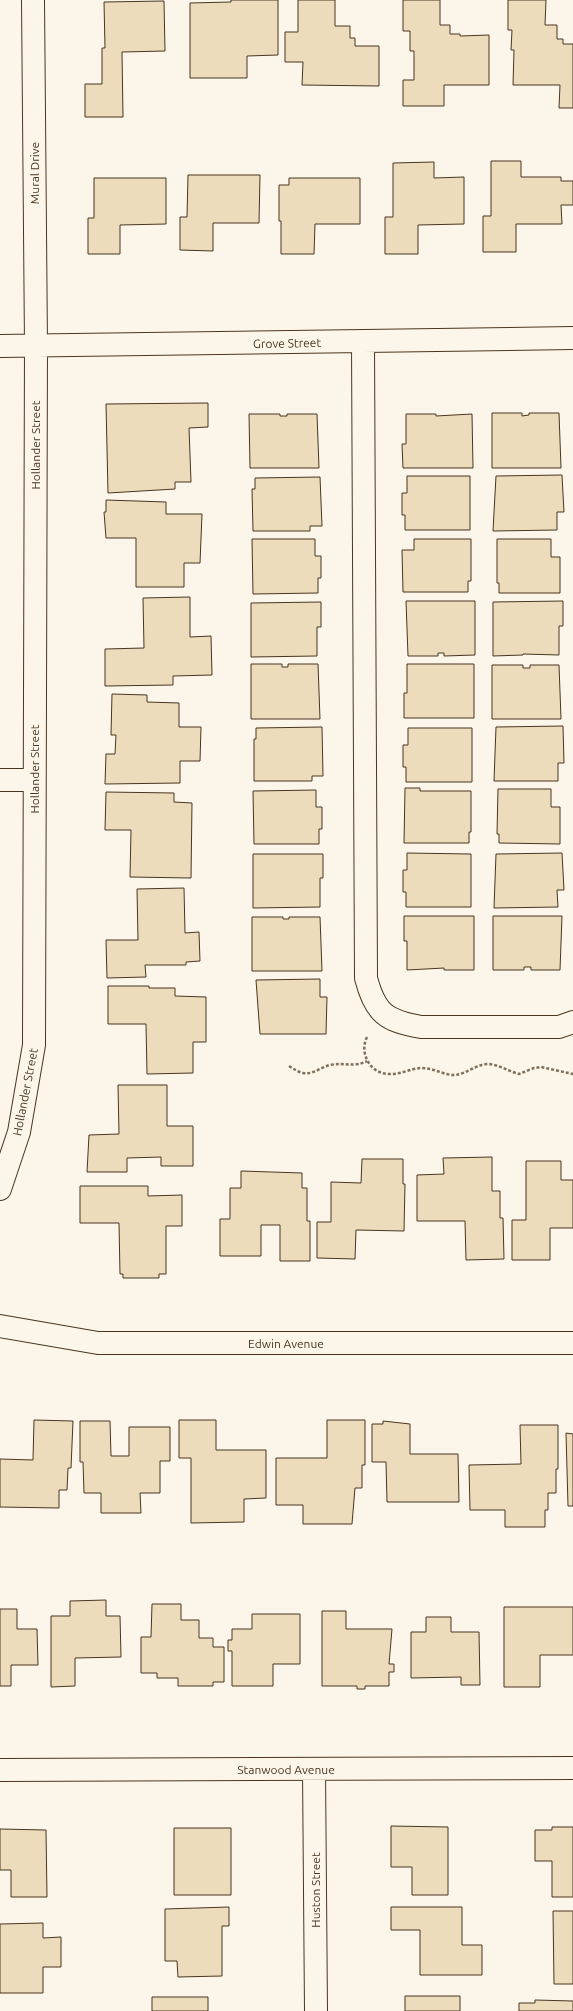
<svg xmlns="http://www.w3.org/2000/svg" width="573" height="2011" font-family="Ubuntu,sans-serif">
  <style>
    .building { fill: #ecdcbc; stroke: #4a3520 }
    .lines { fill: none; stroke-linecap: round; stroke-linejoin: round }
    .street-casing { stroke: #4a3520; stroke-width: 24 }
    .path { stroke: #7f6f5c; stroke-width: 2.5; stroke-dasharray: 3 2; stroke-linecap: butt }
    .street { stroke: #fbf6e9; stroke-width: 22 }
    .labels { text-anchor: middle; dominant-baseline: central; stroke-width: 3; stroke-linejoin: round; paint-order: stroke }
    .street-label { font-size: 12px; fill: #4a3520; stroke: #fbf6e9 }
  </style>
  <rect width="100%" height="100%" fill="#fbf6e9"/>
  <!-- building -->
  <path class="building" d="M231,0H278V55L247,56V78H190V3L231,2Z
    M298,0H335V26H350V38H355V46H379V86L302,85L303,62H285V32H298Z
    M403,0H440V25H450V34H460V36L489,35V85H444V106H403V80H414V51H410V31H403Z
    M508,0H546L545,25H557V39H563V44H573V108H559L560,85H513L514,50H511L512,30H508Z
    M164,1L165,51L122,52L123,117H85V84H102V48H105L104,2Z
    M491,161H521V177H561V181H573V205H561L562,224H516V252H483V216H491Z
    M434,162V178L464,177V224L418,225V254H385V217H393V163Z
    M188,175H260L259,223H213V251L180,250V217H187Z
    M94,178H166V224L120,225V254H88V218H94Z
    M289,178H360V224H315L314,254H281V221H279V185H289Z
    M208,403V427L189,428L191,482H175V489L108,493L106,404Z
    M492,413H522V416L529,415V413H559L561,468H492Z
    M249,414H280V416H287V414H317L319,468H250Z
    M406,414H436V416L472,414L473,468H403L402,444H406Z
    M562,475L564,512H557V530L493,531L496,476Z
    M407,476H470V530H405V515H402V493H407Z
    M320,477L322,526H310V531H253L252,489H255V478Z
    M106,500L166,502V514H202L200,563H184V587H136V538H106L104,512H106Z
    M252,539H315V556H321V578H318V593L253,594Z
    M414,539H471V581H468V592H403L402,550H414Z
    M497,539H551V557H560V593H499V583H497Z
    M190,597V637L211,636L212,675L173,676V685L105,686V649L144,648L143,598Z
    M406,601H475V655L444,656V653H438V656H408Z
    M563,601V626H559V655L523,654V655L493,656V602Z
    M321,602V627H317V656L251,657V603Z
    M251,664H282V667H288V664H318L320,719H251Z
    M407,664H474V718H404V693H407Z
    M492,665H523V668H530V665H559L561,719H492Z
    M112,694L147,695V702L179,703V727H201L200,761H180V783L105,784L106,754H115L116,735H111Z
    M563,726L564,763H558V781H494L496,727Z
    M322,727L323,776H312V781H254V739H256V728Z
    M408,728H472V782H406V767H403V745H408Z
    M405,788H420V791H471V832H469V843H404Z
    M498,789H551V807H560V844L499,843V834H497Z
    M316,790V807H322V829H319V844H254L253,791Z
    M106,792L174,793V802L192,803L191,878L130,877L131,830H105Z
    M407,853L471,854V907H406V892H403V870H407Z
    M562,853L564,890H557L558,907L494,908L496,854Z
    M253,854H323V878H320V907L253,908Z
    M184,888L185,933L199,932L200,961L186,962V965H145L146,977L107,978L106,940H138L137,889Z
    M404,916H474V970H444V968L407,970V941H404Z
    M493,916H562L560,970H531V967H524V970H493Z
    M252,917H283V919H289V917H320L322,971H252Z
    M320,979V997H327L326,1034H260L256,980Z
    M108,986H149V988H175V996L206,997V1042H193V1073L147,1074L146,1024H108Z
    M118,1085H167V1126H193V1166H161V1157L127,1158V1172H87L89,1135L119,1134Z
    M492,1157V1191H500V1218H503L504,1259L466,1260L465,1221H417V1175L444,1174L443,1158Z
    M362,1159H403V1184H405L404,1231L356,1230L355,1259L317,1258V1222H331V1182L361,1183Z
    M526,1161H561V1180H573V1228H550V1260H512V1220H526Z
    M241,1171L302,1173V1188H307V1221H310V1261H280V1225H261V1256H220V1219H230V1188H241Z
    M80,1186H148V1196L182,1195V1226H166V1274H159V1278H123V1274H120L119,1223H80Z
    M34,1420L73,1421L71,1468H68L67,1490H59V1508L0,1507V1459L33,1460Z
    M179,1420H216V1450H266V1498L244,1499V1522L191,1523V1458H179Z
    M327,1420H365V1465H362V1488H355L352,1524H303V1505H276V1458H327Z
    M80,1421H110L111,1456H129V1427H170V1461H160V1493H140L141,1513H101V1493H84L83,1462H80Z
    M383,1421L410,1424V1454H458L459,1502H387L386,1462H372V1424H383Z
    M520,1425H558V1469H556V1493H548V1510H545V1527H505V1510H470L469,1465L521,1464Z
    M566,1433L573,1434V1506H568Z
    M106,1600V1616H120L121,1657L75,1658V1686L51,1687V1616H70V1601Z
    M152,1604H181V1620H199V1638H213V1647H224V1682H213V1686H178V1678H157V1673H141V1637H151Z
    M504,1607H573V1655H540V1687H504Z
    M0,1609H17V1629H37L38,1665H11V1686H0Z
    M322,1611H346V1629H392L389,1664H394V1672H389V1686H365V1689H357V1686H322Z
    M252,1614H300V1664H273V1686H232V1651H228V1640H232V1629H252Z
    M426,1617H451V1632H479L480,1685H461V1677L411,1678V1632H426Z
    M391,1826L448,1827V1895H412V1867H391Z
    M552,1827H573V1897H552V1861H535V1830H552Z
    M174,1828H231V1895H174Z
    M0,1829L46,1830L47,1897H11V1870H0Z
    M229,1907V1926H222V1976L178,1977L177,1961H165V1909Z
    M391,1907H462V1945H482V1975H420V1930H391Z
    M553,1911H573V1984H554Z
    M43,1923V1938L61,1937V1967H43V1993H0V1924Z
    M405,1996H460V2011H405Z
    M152,1997H208V2011H152Z
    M535,2000L573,2001V2011H519V2003H535Z"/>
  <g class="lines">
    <!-- street casing -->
    <g class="street-casing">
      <path id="street" d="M363,342L366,978C375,1013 386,1021 421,1027H559L573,1022
        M0,346L573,338
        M0,780H34
        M0,1189L19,1132L34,1045L36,346L33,0
        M0,1326L98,1343H573
        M314,1769L316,2011
        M0,1770L573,1768"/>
    </g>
    <!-- path -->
    <path class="path" d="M367,1037C359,1053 370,1074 389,1074C400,1075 411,1068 422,1068C433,1068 442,1074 452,1075C464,1076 474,1065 487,1064C498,1064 508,1071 519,1074L534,1068L541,1067L573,1074
      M289,1066C294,1069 298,1072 303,1073C313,1075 321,1067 330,1065C344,1062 353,1068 367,1061"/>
    <!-- street -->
    <use href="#street" class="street"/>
  </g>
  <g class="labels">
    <!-- street labels -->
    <g class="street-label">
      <text transform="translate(34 173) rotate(-90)">Mural Drive</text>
      <text transform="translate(287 343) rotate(-1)">Grove Street</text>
      <text transform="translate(35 445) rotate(-90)">Hollander Street</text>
      <text transform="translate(34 769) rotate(-90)">Hollander Street</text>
      <text transform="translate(25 1092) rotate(-79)">Hollander Street</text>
      <text x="286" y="1343">Edwin Avenue</text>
      <text x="286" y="1769">Stanwood Avenue</text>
      <text transform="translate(315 1890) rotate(-90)">Huston Street</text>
    </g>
  </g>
</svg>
